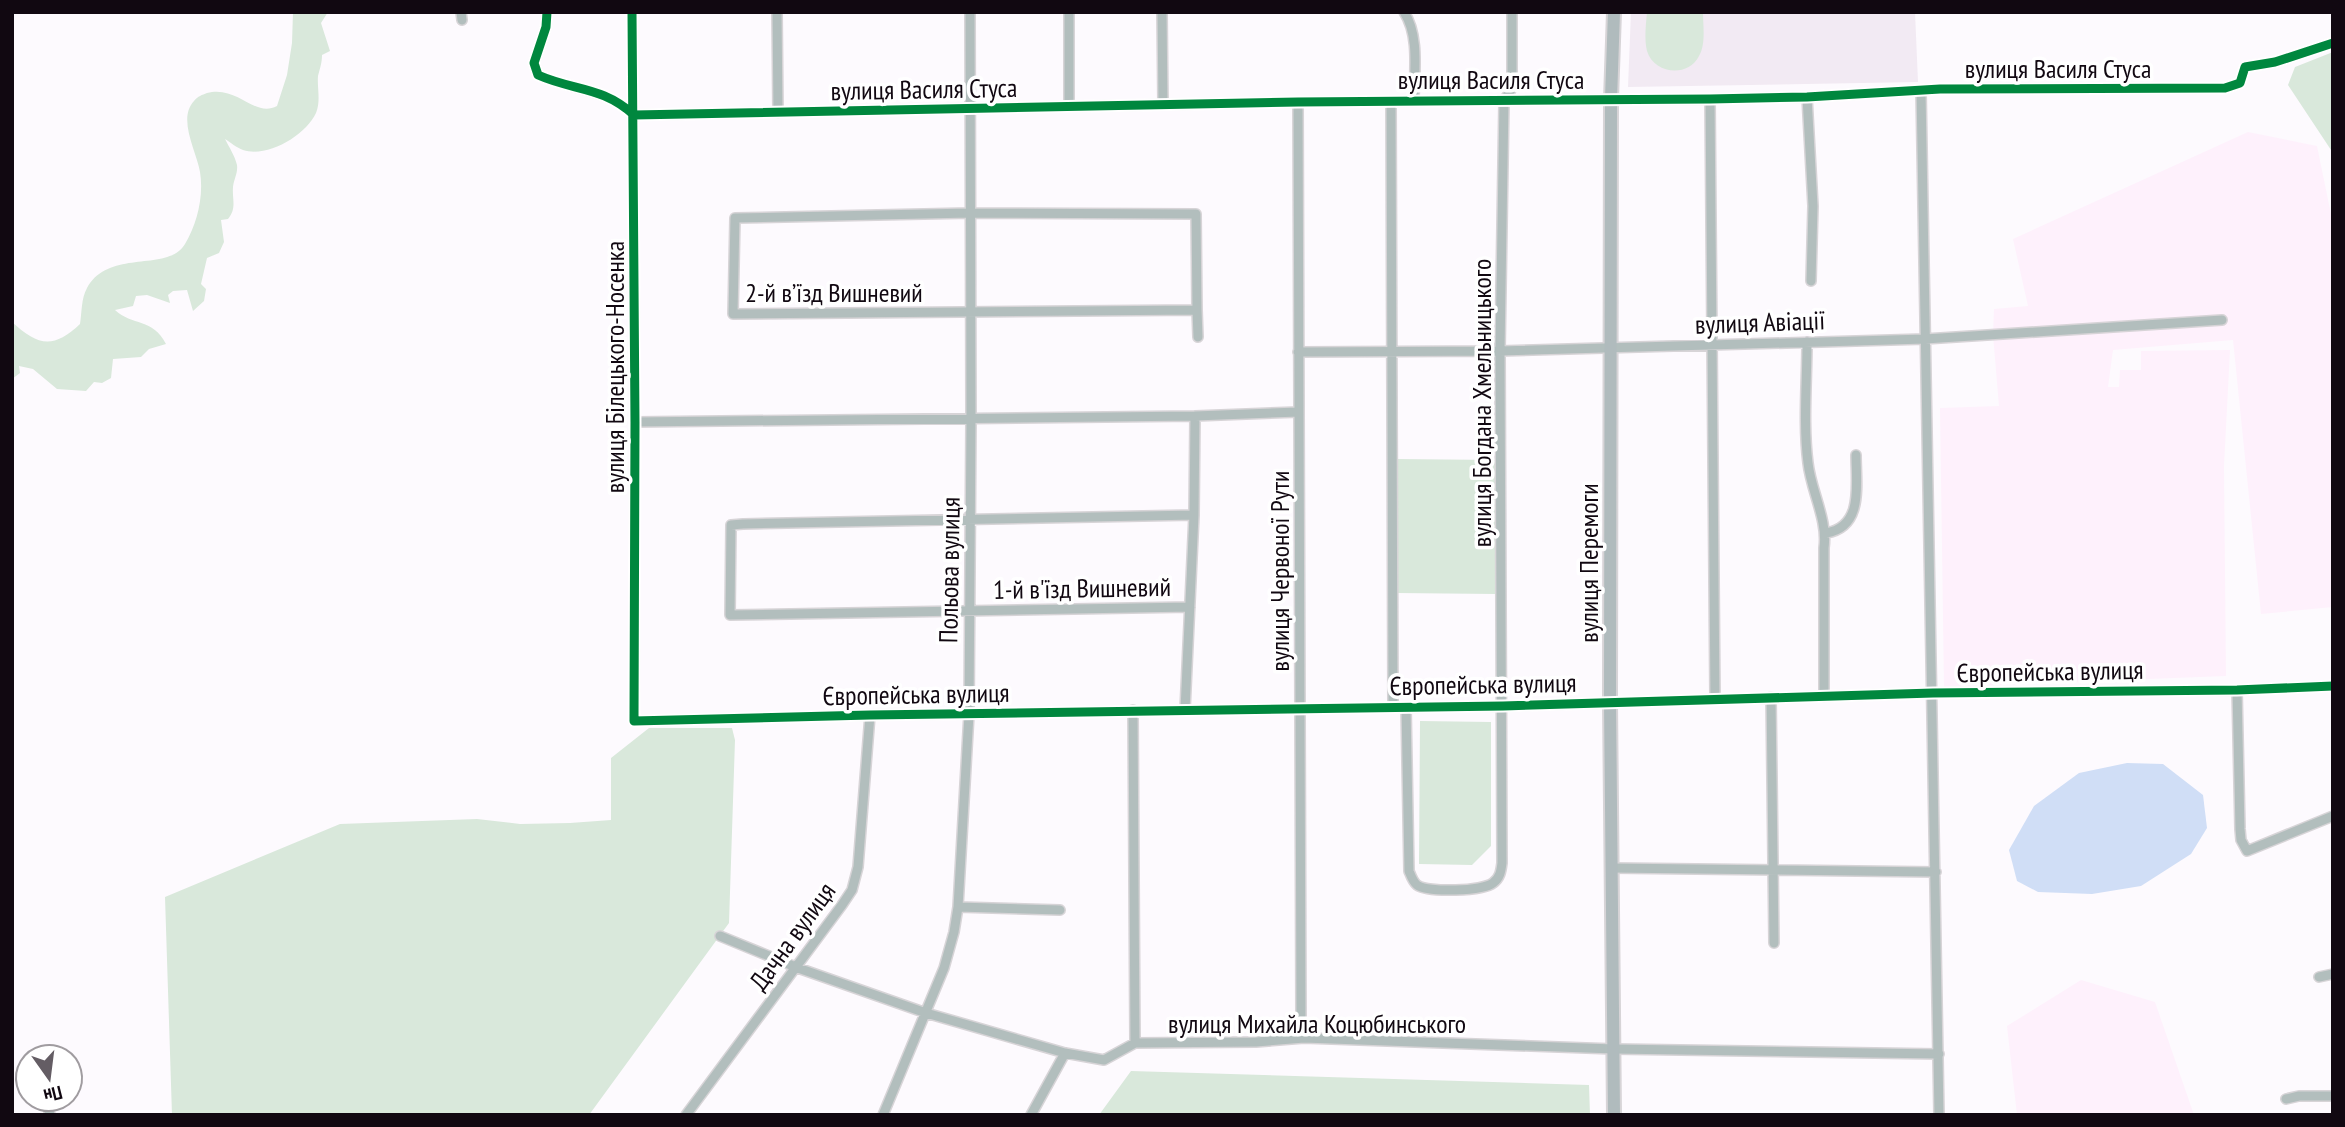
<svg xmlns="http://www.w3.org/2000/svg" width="2345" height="1127" font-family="'PT Sans Narrow',sans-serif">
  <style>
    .industrial { fill: #fef1fc }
    .built { fill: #f2eaf3 }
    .green { fill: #d9e8db }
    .water { fill: #d0def6 }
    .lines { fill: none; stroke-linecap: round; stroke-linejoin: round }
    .street-casing { stroke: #d7d4d7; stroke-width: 12 }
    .secondary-casing { stroke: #d7d4d7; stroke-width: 16 }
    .street { stroke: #b2bebd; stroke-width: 9 }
    .secondary { stroke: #b0bbbd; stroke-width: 12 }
    .cycleway-casing { stroke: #fff; stroke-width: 13 }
    .cycleway { stroke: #00873e; stroke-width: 9 }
    .labels { text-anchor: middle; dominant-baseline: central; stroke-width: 7; stroke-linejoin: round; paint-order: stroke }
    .street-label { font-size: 26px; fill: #110811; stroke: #fff }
  </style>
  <rect width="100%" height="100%" fill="#fdfafe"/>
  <!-- industrial -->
  <path class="industrial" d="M2248,132L2317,146L2333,224V607L2261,614L2233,340L2113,350L2108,387H2119L2120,370H2141V351L2230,350L2224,466L2226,676L1944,687L1940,408L1999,406L1993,335L1994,309L2028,306L2013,239Z
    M2081,980L2155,1002L2194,1115H2017L2007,1026Z"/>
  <!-- built -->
  <path class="built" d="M1631,12H1915L1918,82L1628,87Z"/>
  <!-- green -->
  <path class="green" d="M293,12H328L321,23L330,51L322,55C322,63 320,68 318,76C317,88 321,101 316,113C306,135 268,158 243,150C237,148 230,142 225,139C229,147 235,156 237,165C238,173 234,179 233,187C232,200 237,208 228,219L221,220L224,242L219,253L207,258L201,284L206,289L204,301L193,311L187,290L173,291L168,295L170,303L147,295L136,296L133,306L115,310C132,326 153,318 166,344L149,349L141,357L113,359L111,378L102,383L94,382L86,391L57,389L33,369L19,366L20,373L12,379V322C37,345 53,350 80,324C82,312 81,299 87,288C109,248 168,273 185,244C197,224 204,196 200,172C197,152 177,119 194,101C198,96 202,95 207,93C238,85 254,118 277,106L287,75L292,43Z
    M1647,12H1703C1703,26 1706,44 1699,56C1688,78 1654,74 1647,51C1644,39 1646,24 1647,12Z
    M2333,52V153L2288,85L2295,67Z
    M1396,459L1497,460L1496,594L1396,593Z
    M1420,721L1491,722V846L1472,865L1419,864Z
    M649,728H732L735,740L729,923L589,1115H172L165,897L340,824L477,819L520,824L570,823L611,820V758Z
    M1131,1071L1589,1085L1590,1115H1099Z"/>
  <!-- water -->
  <path class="water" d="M2127,763L2163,764L2203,795L2207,828L2191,854L2141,886L2092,894L2038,892L2017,881L2009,850L2034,806L2079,773Z"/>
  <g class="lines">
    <!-- street casing -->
    <g class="street-casing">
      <path id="street" d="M461,12L462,20
        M547,12L546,27L534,63L538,75C574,91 602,86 634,115L1298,102L1710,99L1807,97L1940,89L2225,88L2240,83L2245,67L2275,62L2333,43
        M632,12L635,422L634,721L870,715L1503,706L1933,693L2237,690L2333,686
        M777,12L778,113
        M1162,12L1163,105
        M1404,12C1420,36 1414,73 1414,101
        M1921,91L1939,1115
        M1807,97L1813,206L1811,281
        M1710,99L1715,699
        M1391,101L1393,707
        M1298,102L1301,1018L1304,1038
        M1069,107V12
        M970,213L1196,214L1197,310L733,314L735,218Z
        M1197,310L1198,337
        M1807,342C1807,381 1803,424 1808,463C1811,491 1828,520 1824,548V697
        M1298,352L1500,351L1925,339L2222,320
        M1195,416L1299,412
        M635,422L1195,416L1194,515L1185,710
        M1826,533C1864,527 1856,484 1856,455
        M1190,607L730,615L731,525L743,524L1194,515
        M2237,690L2240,829L2241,840L2247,851L2333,816
        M1771,697L1774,943
        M1406,707L1409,871C1411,876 1413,882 1417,885C1428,893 1483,891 1493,883C1500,878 1501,871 1502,863L1500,351L1504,101L1512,88V12
        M1133,710L1135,1043
        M1612,868L1936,872
        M958,907L1060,910
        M720,936L798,968L926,1013L1065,1053L1104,1060L1135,1043L1256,1042L1304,1038L1614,1049L1939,1054
        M2319,977L2333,974
        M46,1099L50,1115
        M2286,1099L2299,1096H2333
        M686,1115L842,905L852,890L858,867L870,715
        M883,1115L944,968L954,932L958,907L969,714L971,419L970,12
        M1031,1115L1065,1053"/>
    </g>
    <!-- secondary casing -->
    <g class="secondary-casing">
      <path id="secondary" d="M1614,1115L1610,702L1611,99L1614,12"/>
    </g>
    <!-- street -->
    <use href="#street" class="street"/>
    <!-- secondary -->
    <use href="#secondary" class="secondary"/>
    <!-- cycleway casing -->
    <g class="cycleway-casing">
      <path id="cycleway" d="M547,12L546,27L534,63L538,75C574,91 602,86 634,115L1298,102L1710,99L1807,97L1940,89L2225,88L2240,83L2245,67L2275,62L2333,43
        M632,12L635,422L634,721L870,715L1503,706L1933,693L2237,690L2333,686"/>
    </g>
    <!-- cycleway -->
    <use href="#cycleway" class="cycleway"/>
  </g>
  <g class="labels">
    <!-- street labels -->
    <g class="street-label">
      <text x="2058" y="68">вулиця Василя Стуса</text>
      <text x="1491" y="79">вулиця Василя Стуса</text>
      <text transform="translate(924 89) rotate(-1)">вулиця Василя Стуса</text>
      <text x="834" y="292">2-й вʼїзд Вишневий</text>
      <text transform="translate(1760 322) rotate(-2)">вулиця Авіації</text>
      <text transform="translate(614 367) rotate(-90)">вулиця Білецького-Носенка</text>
      <text transform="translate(1481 403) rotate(-90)">вулиця Богдана Хмельницького</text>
      <text transform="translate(1588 563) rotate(-90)">вулиця Перемоги</text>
      <text transform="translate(949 570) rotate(-89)">Польова вулиця</text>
      <text transform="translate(1279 571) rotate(-90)">вулиця Червоної Рути</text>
      <text transform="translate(1082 588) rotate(-1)">1-й в'їзд Вишневий</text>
      <text transform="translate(2050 671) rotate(-1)">Європейська вулиця</text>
      <text transform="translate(1483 684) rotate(-1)">Європейська вулиця</text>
      <text transform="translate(916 694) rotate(-1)">Європейська вулиця</text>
      <text transform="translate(792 936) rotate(-54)">Дачна вулиця</text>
      <text x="1317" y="1023">вулиця Михайла Коцюбинського</text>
    </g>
  </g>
  <!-- border -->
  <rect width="2345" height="1127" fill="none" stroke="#110811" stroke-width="28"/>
  <!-- north arrow -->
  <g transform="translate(49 1078) rotate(166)"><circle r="33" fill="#ffffff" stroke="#a09ca0" stroke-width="2"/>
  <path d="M0-5L12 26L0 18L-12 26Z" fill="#645d64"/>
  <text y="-10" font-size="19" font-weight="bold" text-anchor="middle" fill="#110811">Пн</text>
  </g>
</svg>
